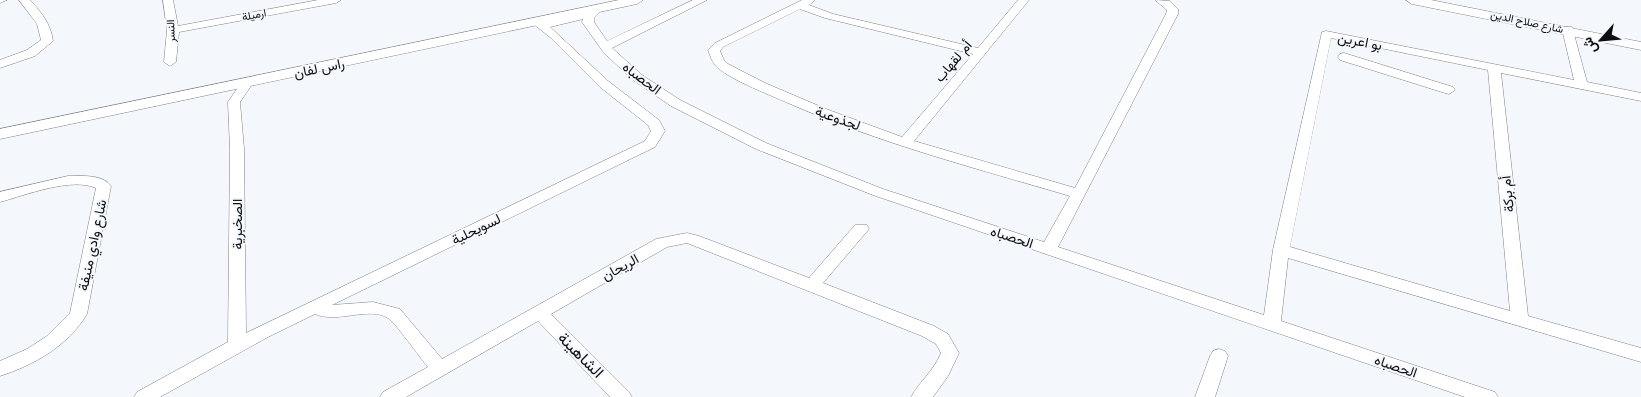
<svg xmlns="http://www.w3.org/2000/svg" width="1641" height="397" font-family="Raleway,Vazirmatn,sans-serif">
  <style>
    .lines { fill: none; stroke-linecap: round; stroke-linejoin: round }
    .minor-casing { stroke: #7f8285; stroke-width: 1 }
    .tertiary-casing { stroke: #7f8285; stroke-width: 1 }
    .minor { fill: #fff; fill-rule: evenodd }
    .tertiary { fill: #fff; fill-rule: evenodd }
    .labels { text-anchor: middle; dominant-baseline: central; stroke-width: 4; stroke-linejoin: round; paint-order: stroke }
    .far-street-label { font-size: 11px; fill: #0d0e0f; stroke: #f4f7fc }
    .street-label { font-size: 14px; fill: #0d0e0f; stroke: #f4f7fc }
    .near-street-label { font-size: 16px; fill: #0d0e0f; stroke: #f4f7fc }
  </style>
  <rect width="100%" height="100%" fill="#f4f7fc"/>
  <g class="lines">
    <!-- minor casing -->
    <g class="minor-casing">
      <path id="minor" d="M0,0H7L0,3Z
        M19,0H30C41,12 51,24 53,41L35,56L0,68V60L27,50L41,40L37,24Z
        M163,0H173L178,26L318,0H341L336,3L179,32L176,62L170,66L164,62L167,30Z
        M693,0H707L612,48L642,75L680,100L766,143L883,189L1044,242L1070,196C975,168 879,143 788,103C768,94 736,82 719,69C713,64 711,58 708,50L715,43L802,0H815L809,5L833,14L978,48L1018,0H1029L914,141L1075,188L1166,14L1167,10L1155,0L1170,1L1178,9V14L1058,247L1264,315L1273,250L1322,32L1326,31L1574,80L1562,29L1564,27H1572L1587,82L1641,93V101L1501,73L1528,316L1641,348V362L1288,258L1281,321L1495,392L1498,397H1465L873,195L756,149L671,106L633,80L604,53L582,22L583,19L550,27L608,81L659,120L665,131L655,147L332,305L373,302L400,309L442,359L656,239L687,233L699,236L809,278L855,225H867L869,229L823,283L934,326L948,334L959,353L948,376L933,397H911C920,381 933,372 941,353L936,344L922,336L687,243L667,247L551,314L629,392L632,397H610L538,321L406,397H380L383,392L428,367C420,358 395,322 388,318C369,306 337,324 315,314L268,337L160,397H134L137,392L228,342L230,149L228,102L243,80L247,79L253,83L240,102L244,149L246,333L645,141L651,131L648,125L600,87L551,38L531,22L537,19L543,22L589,11L595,6H603L604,8L594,18V22L607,41ZM800,9L825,18L973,54L902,137L826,109L765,83L728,64L724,60L720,51L723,47ZM1331,38L1488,70L1510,311L1290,247Z
        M1344,53L1453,87L1455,90L1449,94L1445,93L1340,60L1338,57L1340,54Z
        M68,176C82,176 102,174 111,186L87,314C68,346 34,365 0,376V361L27,349L47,336L70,313L96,188C71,177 26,195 0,202V192Z
        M1219,349L1225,351L1228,356L1215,397H1195L1210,356L1213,351Z"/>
    </g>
    <!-- tertiary casing -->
    <g class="tertiary-casing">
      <path id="tertiary" d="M619,0H643L637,4L0,139V129Z
        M1406,0H1431L1641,42V50L1412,4Z"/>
    </g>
    <!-- minor -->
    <use href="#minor" class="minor"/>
    <!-- tertiary -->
    <use href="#tertiary" class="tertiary"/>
  </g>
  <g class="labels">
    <!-- far-street labels -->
    <g class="far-street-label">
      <text transform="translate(254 15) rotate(-11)">ارميلة</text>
      <text transform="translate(1527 22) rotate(12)">شارع صلاح الدين</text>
      <text transform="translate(171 31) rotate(-92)">النسر</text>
    </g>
    <!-- street labels -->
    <g class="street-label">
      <text transform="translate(1360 41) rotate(11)">بو اعرين</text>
      <text transform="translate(953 61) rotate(-50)">أم لقهاب</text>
      <text transform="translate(319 68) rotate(-12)">راس لفان</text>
      <text transform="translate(642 78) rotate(37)">الحصباه</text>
      <text transform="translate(838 118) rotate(20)">لجذوعية</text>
      <text transform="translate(1507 194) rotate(-96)">أم بركة</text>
      <text transform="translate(237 224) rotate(-90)">الصخبرية</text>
      <text transform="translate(476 229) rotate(-26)">لسويحلية</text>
      <text transform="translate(1012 237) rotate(18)">الحصباه</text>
      <text transform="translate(92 245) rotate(-78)">شارع وادي منيفة</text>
      <text transform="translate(620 267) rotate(-29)">الريحان</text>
      <text transform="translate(1396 366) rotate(19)">الحصباه</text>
    </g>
    <!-- near-street labels -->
    <g class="near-street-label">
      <text transform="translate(581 355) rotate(45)">الشاهينة</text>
    </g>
  </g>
  <!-- north arrow -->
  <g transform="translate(1601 40) rotate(243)" stroke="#f4f7fc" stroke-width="4" paint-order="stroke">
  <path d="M0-4L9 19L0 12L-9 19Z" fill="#0d0e0f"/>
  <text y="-8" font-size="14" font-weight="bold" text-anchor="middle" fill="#0d0e0f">ش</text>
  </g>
</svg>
